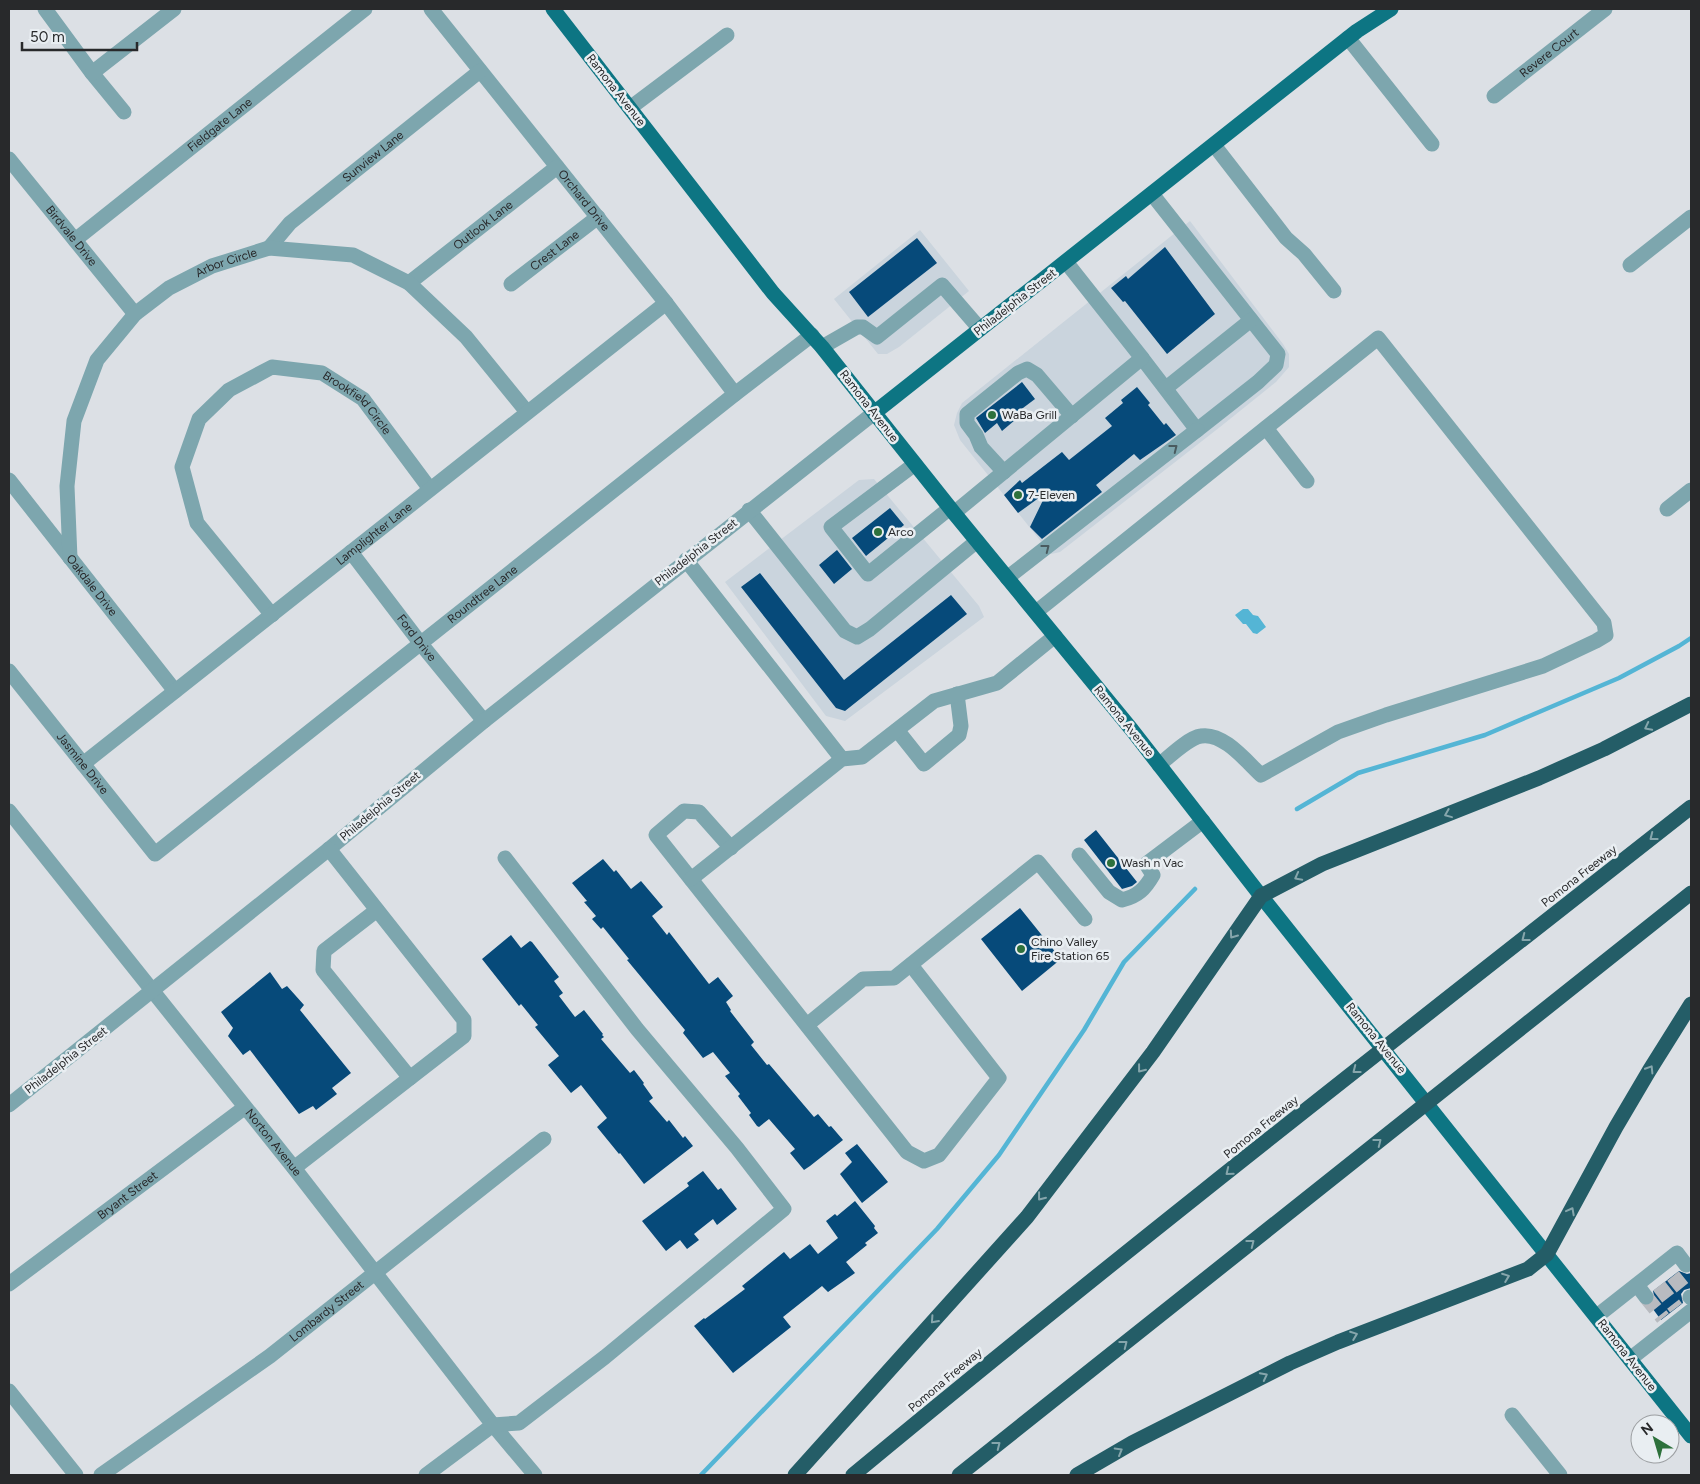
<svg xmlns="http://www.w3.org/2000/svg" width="1700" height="1484" font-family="Figtree,sans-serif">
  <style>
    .built { fill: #cad4dd }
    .water { fill: #54b5d5 }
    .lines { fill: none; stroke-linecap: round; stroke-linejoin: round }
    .stream { stroke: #54b5d5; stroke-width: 4.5 }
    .building { fill: #064a7a }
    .minor-tunnel { stroke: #b8bbc0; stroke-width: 15; stroke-dasharray: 15 8; stroke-linecap: butt }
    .minor { stroke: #7da6ae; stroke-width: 15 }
    .major { stroke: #0d7583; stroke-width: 15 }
    .highway { stroke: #245d67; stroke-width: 15 }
    .oneway { stroke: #4a5b5f }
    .oneway2 { stroke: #86a6ac }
    .poi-dot { fill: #2d713c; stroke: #e9eef2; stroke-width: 2 }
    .labels { text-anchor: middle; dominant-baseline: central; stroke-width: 5; stroke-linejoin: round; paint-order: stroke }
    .street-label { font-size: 12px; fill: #28292b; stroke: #e9eef2 }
    .poi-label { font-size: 12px; fill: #28292b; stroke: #e9eef2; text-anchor: start }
  </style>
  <rect width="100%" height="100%" fill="#dce0e5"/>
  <!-- built -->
  <path class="built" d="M1190,221L1283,344L1289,354V367L1276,382L1220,427L1060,552L1051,554L960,440L954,425L957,413L962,403Z
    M920,230L969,291L899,347L887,354H878L834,299Z
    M874,479L979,606L984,617L845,721L826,716L725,582L859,480Z"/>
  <!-- water -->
  <path class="water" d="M1243,609H1248L1253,615L1258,616L1266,627L1257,634L1253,633L1246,624H1243L1235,615Z"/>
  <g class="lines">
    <!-- stream -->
    <path class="stream" d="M1297,809L1358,773L1485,735L1619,678L1679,646L1691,638
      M701,1475L937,1229L999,1155L1084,1030L1124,962L1195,889"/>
  </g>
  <!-- building -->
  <path class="building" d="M917,238L937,263L868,317L849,292Z
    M1165,247L1215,314L1167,354L1125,301L1123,302L1111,288L1126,276L1128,279Z
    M1022,382L1035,399L1019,411L1022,414L1002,431L997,423L985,433L976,418Z
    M1137,387L1150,403L1148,405L1164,425L1166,423L1176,435L1140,460L1134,454L1096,485L1102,492L1042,539L1030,527L1047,492L1018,513L1004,495L1020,480L1022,483L1062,452L1069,460L1112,426L1105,418L1123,403L1121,400Z
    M890,508L904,525L866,556L852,538Z
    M837,550L852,569L834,584L819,565Z
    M760,573L844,680L951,595L967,614L845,711L836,708L741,587Z
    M1096,830L1137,882L1132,886L1122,889L1084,840Z
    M603,859L614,872L616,870L631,889L641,881L663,907L652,916L667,935L669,932L709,984L718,977L733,996L726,1002L731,1010L730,1011L754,1042L751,1045L767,1065L769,1064L814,1117L818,1114L829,1127L831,1126L843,1140L810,1166L804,1170L790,1153L795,1149L769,1119L759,1127L757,1126L749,1115L751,1113L738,1096L740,1094L725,1076L730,1073L713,1052L703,1058L683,1033L685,1030L627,960L629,959L603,927L601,929L592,919L596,916L584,902L587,901L572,883Z
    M1020,908L1061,959L1022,991L981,939Z
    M511,935L521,948L530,941L532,942L559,977L554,981L563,993L559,996L575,1017L584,1010L603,1034L602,1035L604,1037L601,1039L630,1073L634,1070L644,1083L643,1084L653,1098L649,1101L667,1122L669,1120L683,1138L685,1136L693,1146L644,1184L620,1153L619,1154L597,1127L607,1118L581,1085L571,1093L548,1065L559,1056L535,1027L538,1025L521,1004L519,1006L482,959Z
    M270,972L282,989L287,986L304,1005L300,1010L351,1073L332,1088L337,1094L316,1110L313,1106L299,1114L250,1050L243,1055L228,1036L233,1028L221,1012Z
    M857,1144L888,1182L862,1203L840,1174L852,1162L845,1153Z
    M703,1171L718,1190L721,1188L737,1209L717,1225L713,1219L694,1234L699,1240L687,1249L680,1240L666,1251L642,1221L689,1186L687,1183Z
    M855,1201L875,1226L874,1228L878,1233L865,1243L867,1245L846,1262L855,1273L828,1292L822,1286L783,1317L791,1327L733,1373L694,1326L704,1318L705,1319L745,1289L742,1286L784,1252L790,1259L810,1244L818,1254L838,1238L826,1221L835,1214L837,1216Z
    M1679,1271L1687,1274L1691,1273V1288L1684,1290L1681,1294L1683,1303L1661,1320L1650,1305L1655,1300L1653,1291Z"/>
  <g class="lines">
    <!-- minor-tunnel -->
    <path class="minor-tunnel" d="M1673,1276L1690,1297
      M1659,1286L1676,1308
      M1646,1297L1663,1318"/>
    <!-- minor -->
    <g class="minor">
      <path d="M45,9L92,73L124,112"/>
      <path id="s1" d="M431,9L666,303L735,394"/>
      <path d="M1348,38L1432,144"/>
      <path d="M92,73L174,9"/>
      <path id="s2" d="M1494,96L1605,9"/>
      <path d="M630,108L727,35"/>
      <path d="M1214,145L1286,238L1304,254L1334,291"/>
      <path id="s3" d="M9,159L135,314"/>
      <path id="s4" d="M75,240L365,9"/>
      <path id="s5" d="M269,248L290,223L480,71"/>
      <path d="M1630,265L1691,217"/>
      <path id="s6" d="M409,283L557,167"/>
      <path id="s7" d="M511,284L598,217"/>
      <path d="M822,347L857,327H863L877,337L942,285L980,329"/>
      <path d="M1142,358L1197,430L1258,382L1276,365L1278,354L1152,194"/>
      <path d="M1166,388L1251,320"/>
      <path d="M1266,428L1307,481"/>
      <path d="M915,464L831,527L868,574L950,508"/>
      <path d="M1004,472L981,447L976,435L967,423V414L1018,373L1027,369L1037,375L1072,416"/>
      <path id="s8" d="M9,480L175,691"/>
      <path d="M1667,509L1691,490"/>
      <path d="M749,510L845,631L857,637L870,629L977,541"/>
      <path d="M954,513L1142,358L1066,262"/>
      <path id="s9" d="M351,552L421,644L484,721"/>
      <path id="s10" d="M70,558L67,486L74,421L97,360L135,314L169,288L212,266L269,248L353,255L409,283L466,337L527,412"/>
      <path d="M686,560L842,759"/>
      <path d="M1007,578L1197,430"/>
      <path d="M1036,612L1378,338L1604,623L1606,635L1596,641L1543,666L1386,715L1338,732L1261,775C1246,761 1223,732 1201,736C1188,738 1169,757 1159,765"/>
      <path id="s11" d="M272,615L197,523L182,467L199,419L229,390L272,367L322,373L363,399L430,489"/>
      <path id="s12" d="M9,671L155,854L735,394L812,335"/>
      <path d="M897,730L924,764L959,735L961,726L957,694"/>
      <path id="s13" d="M83,764L666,303"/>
      <path id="s14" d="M9,811L294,1168L493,1425L535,1475"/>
      <path d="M731,848L699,812L684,811L656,835L907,1152L924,1161L939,1155L999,1078L911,965"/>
      <path d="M1079,855L1109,892L1122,900C1138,896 1145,889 1153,875L1146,864L1203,821"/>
      <path d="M691,879L842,759L862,757L934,701L997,683L1055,636"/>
      <path d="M377,910L324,951L323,970L410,1078"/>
      <path d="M807,1025L863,979L894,978L1038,862L1085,919"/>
      <path d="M9,1105L329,849L484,721L874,413"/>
      <path d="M294,1168L464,1036V1020L329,849"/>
      <path id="s15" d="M9,1284L244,1108"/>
      <path d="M1637,1285L1646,1297"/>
      <path d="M1690,1297L1691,1298"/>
      <path d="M1597,1316L1677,1253L1686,1265"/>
      <path d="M1630,1359L1691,1311"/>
      <path d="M9,1391L76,1475"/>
      <path d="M1512,1415L1560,1475"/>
      <path id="s16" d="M101,1475L270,1356L544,1139"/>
      <path d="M426,1475L493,1425L519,1423L605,1357L784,1209L737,1148L637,1029L505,858"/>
    </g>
    <!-- major -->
    <path class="major" d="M553,9L773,293L822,347L954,513L1132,730L1261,896L1691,1436
      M874,413L1357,31L1391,9"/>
    <!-- highway -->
    <path class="highway" d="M795,1475L1027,1217L1153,1052L1261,896L1322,864L1539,778L1604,749L1691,704
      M853,1475C1128,1247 1410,1028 1691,807
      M959,1475L1691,893
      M1077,1475L1132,1443L1290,1363L1338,1342L1528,1269L1547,1254L1616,1127L1649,1071L1691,1004"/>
  </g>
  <!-- one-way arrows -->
  <defs><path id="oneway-chevron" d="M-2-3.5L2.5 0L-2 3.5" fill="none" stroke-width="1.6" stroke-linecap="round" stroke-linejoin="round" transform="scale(1.25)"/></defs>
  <g class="oneway">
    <use href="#oneway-chevron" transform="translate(1174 448) rotate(-38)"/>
    <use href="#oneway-chevron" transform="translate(1046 548) rotate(-38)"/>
  </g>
  <g class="oneway2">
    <use href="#oneway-chevron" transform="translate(1648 727) rotate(153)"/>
    <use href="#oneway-chevron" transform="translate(1448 814) rotate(158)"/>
    <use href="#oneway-chevron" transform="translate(1653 837) rotate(142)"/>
    <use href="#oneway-chevron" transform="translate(1298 877) rotate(152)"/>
    <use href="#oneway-chevron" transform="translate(1233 935) rotate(125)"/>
    <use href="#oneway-chevron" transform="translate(1525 938) rotate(142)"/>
    <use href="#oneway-chevron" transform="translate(1141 1069) rotate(128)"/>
    <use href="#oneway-chevron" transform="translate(1650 1069) rotate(-58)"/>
    <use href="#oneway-chevron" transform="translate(1356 1070) rotate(142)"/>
    <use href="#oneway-chevron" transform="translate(1378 1142) rotate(-38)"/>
    <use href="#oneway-chevron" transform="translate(1229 1172) rotate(141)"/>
    <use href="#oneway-chevron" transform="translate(1041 1197) rotate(128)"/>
    <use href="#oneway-chevron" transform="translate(1571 1211) rotate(-62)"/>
    <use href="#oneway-chevron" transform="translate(1251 1243) rotate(-38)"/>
    <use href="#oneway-chevron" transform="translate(1506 1277) rotate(-21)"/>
    <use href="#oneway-chevron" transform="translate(934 1320) rotate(132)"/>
    <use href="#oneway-chevron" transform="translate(1354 1335) rotate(-21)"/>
    <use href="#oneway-chevron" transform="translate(1124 1344) rotate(-38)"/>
    <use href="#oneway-chevron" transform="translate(1264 1376) rotate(-27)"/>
    <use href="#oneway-chevron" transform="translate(997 1445) rotate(-38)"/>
    <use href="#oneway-chevron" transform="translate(1119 1451) rotate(-30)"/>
  </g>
  <!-- markers -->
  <g class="poi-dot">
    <circle cx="992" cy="415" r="5"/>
    <circle cx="1018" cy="495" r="5"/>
    <circle cx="878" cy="532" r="5"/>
    <circle cx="1111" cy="863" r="5"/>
    <circle cx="1021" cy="949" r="5"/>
  </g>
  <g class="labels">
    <!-- street labels -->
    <g class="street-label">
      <text stroke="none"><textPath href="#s2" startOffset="70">Revere Court</textPath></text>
      <text transform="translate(616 90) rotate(52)">Ramona Avenue</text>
      <text stroke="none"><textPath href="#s4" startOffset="185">Fieldgate Lane</textPath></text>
      <text stroke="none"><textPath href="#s5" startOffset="139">Sunview Lane</textPath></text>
      <text stroke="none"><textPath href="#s1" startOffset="245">Orchard Drive</textPath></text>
      <text stroke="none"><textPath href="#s6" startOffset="94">Outlook Lane</textPath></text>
      <text stroke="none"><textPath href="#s3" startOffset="99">Birdvale Drive</textPath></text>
      <text stroke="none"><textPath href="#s7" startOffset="55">Crest Lane</textPath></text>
      <text stroke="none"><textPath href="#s10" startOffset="368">Arbor Circle</textPath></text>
      <text transform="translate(1015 302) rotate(-38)">Philadelphia Street</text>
      <text stroke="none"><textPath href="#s11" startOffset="415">Brookfield Circle</textPath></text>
      <text transform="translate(869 406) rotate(52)">Ramona Avenue</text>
      <text stroke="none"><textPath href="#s13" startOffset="371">Lamplighter Lane</textPath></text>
      <text transform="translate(696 552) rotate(-38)">Philadelphia Street</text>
      <text stroke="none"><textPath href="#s8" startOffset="134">Oakdale Drive</textPath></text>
      <text stroke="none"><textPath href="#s12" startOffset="652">Roundtree Lane</textPath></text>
      <text stroke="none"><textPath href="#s9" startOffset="108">Ford Drive</textPath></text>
      <text transform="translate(1124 721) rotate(51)">Ramona Avenue</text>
      <text stroke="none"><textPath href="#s12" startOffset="118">Jasmine Drive</textPath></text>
      <text transform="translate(380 806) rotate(-40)">Philadelphia Street</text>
      <text transform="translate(1579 876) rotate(-38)">Pomona Freeway</text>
      <text transform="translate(1376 1038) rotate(51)">Ramona Avenue</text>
      <text transform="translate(66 1060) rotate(-38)">Philadelphia Street</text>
      <text transform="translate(1261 1127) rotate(-39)">Pomona Freeway</text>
      <text stroke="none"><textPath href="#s14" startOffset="424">Norton Avenue</textPath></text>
      <text stroke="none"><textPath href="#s15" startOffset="148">Bryant Street</textPath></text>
      <text stroke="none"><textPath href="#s16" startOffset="279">Lombardy Street</textPath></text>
      <text transform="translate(1627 1355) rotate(52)">Ramona Avenue</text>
      <text transform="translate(945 1380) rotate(-40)">Pomona Freeway</text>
    </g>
    <!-- poi labels -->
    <g class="poi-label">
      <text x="1002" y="415">WaBa Grill</text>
      <text x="1028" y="495">7-Eleven</text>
      <text x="888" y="532">Arco</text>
      <text x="1121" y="863">Wash n Vac</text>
      <text x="1031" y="942">Chino Valley<tspan x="1031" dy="14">Fire Station 65</tspan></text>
    </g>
  </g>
  <!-- border -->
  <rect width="1700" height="1484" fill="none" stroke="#28292b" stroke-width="20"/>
  <!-- north arrow -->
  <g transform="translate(1655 1439) rotate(322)"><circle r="24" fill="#e9eef2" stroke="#9c9fa2"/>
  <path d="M0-4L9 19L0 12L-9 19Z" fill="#2d713c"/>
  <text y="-8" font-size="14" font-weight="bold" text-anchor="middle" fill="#28292b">N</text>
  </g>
  <!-- scale -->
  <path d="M22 42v8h115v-8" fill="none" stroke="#28292b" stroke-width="2.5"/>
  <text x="30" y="42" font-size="15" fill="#28292b" stroke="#e9eef2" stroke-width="4" paint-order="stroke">50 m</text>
</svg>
